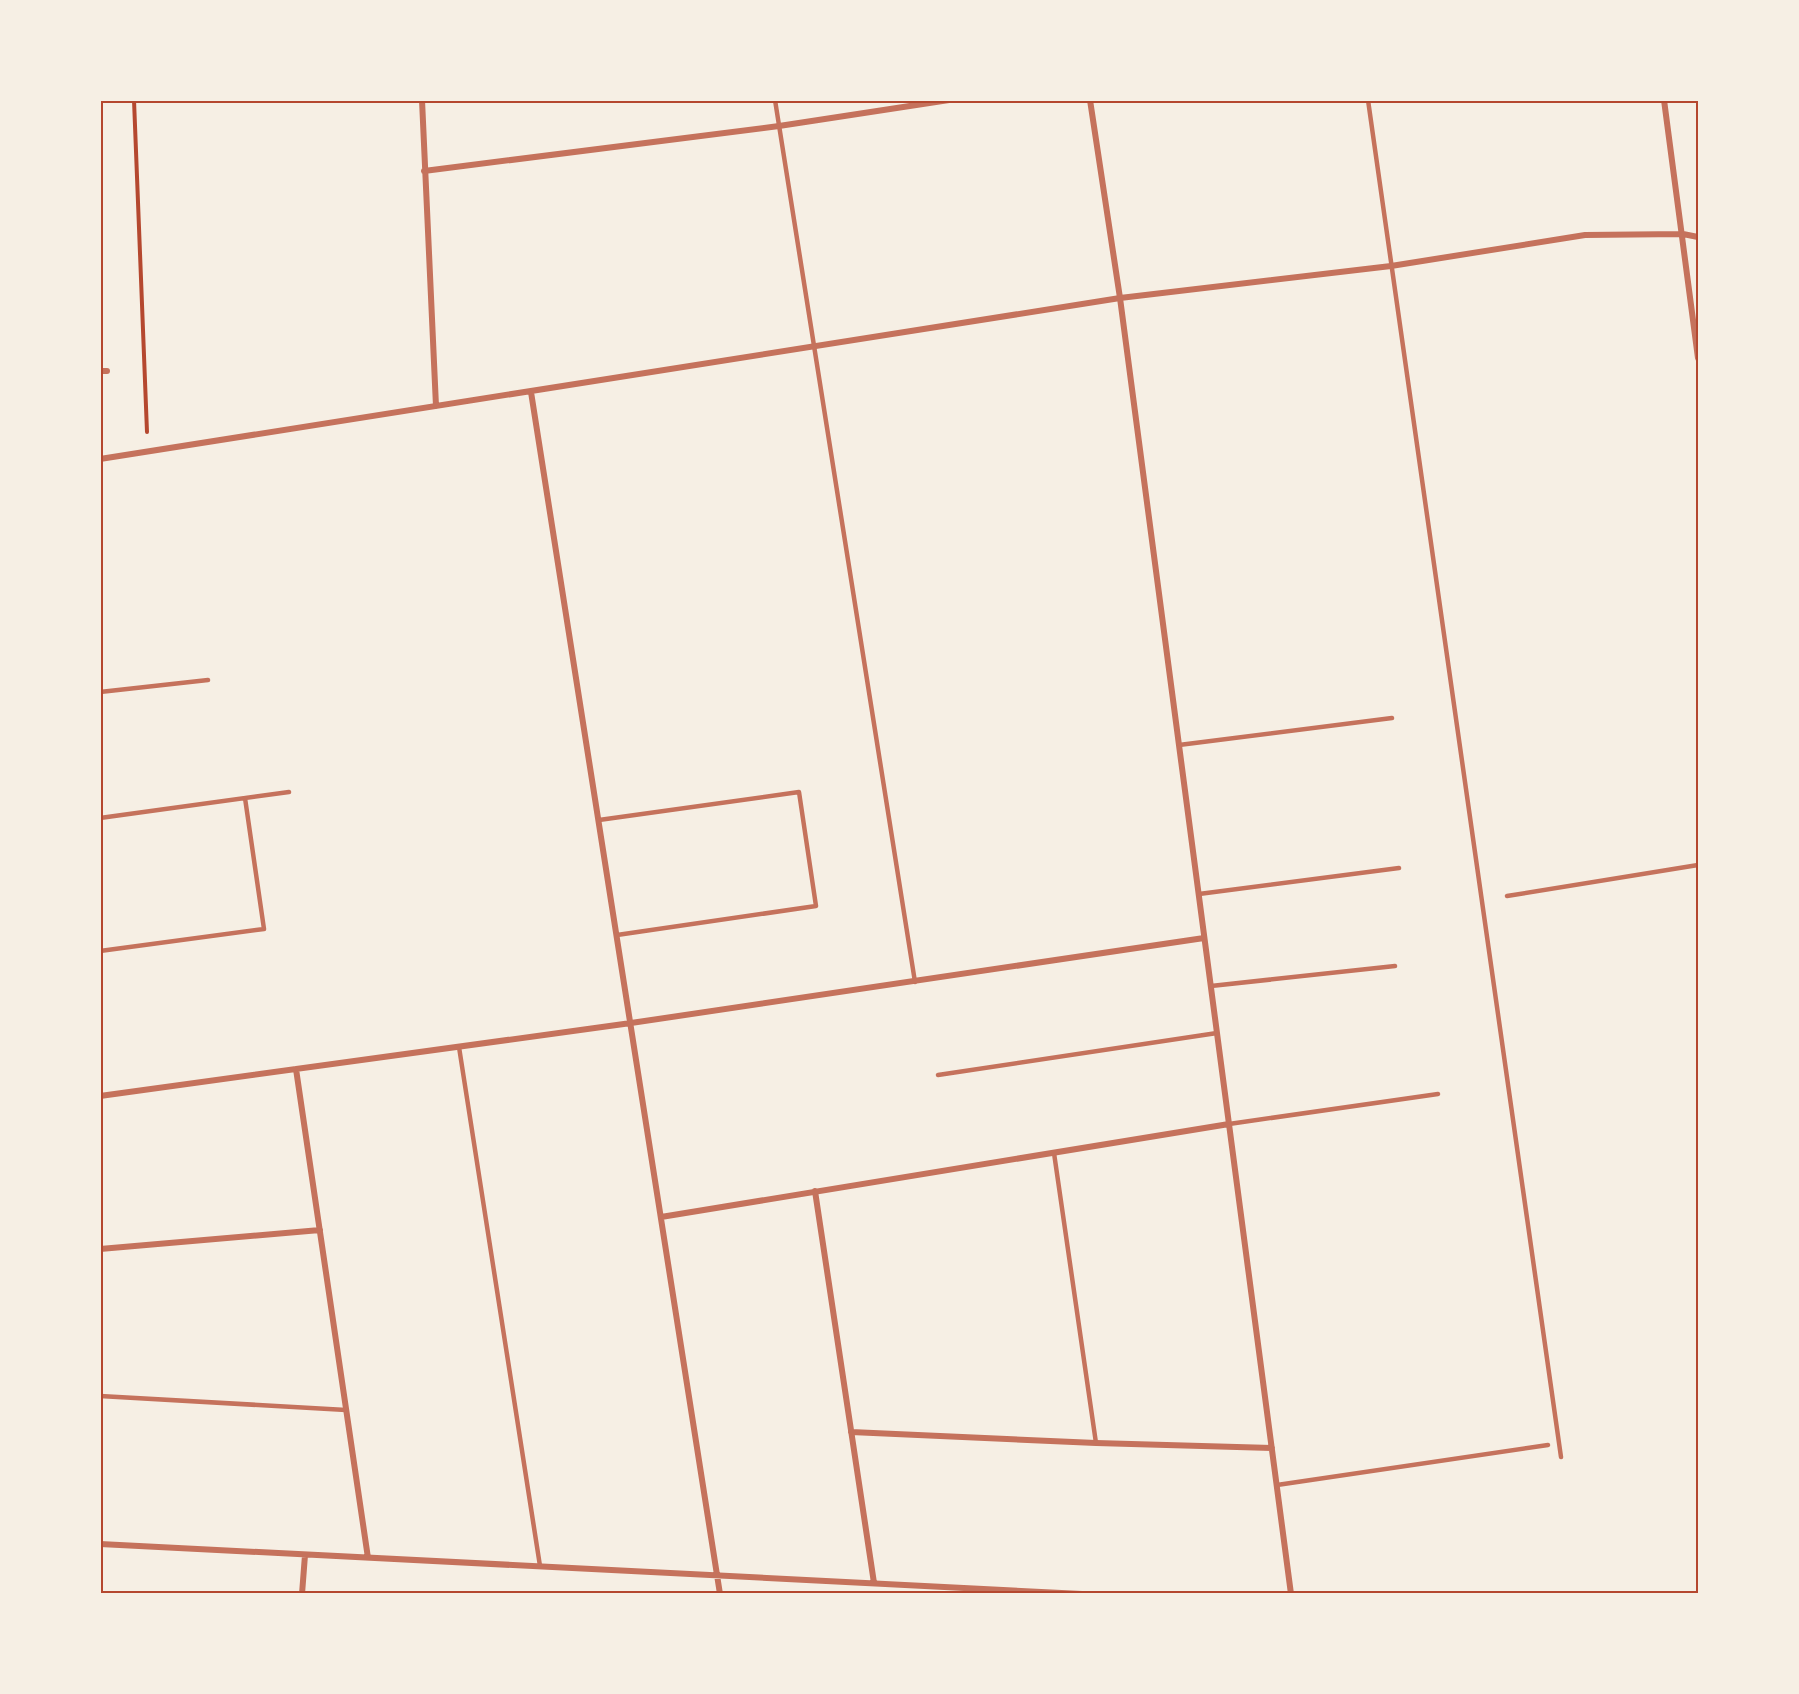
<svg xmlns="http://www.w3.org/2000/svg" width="1799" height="1694" font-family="'Space Grotesk',sans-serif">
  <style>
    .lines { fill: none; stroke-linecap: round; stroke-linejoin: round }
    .path { stroke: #b5482f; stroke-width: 4 }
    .service { stroke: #c5725c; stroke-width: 4.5 }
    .minor { stroke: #c5725c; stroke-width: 6 }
    .neatline { fill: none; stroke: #b5482f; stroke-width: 2 }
  </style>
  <rect width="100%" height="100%" fill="#f6efe4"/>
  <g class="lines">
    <!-- path -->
    <path class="path" d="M134,100L147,432"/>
    <!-- service -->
    <path class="service" d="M775,100L915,982
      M1368,100L1561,1457
      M100,692L208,680
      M1179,745L1392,718
      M100,818L289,792
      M599,820L799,792L816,906L617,935
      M1199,894L1399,868
      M1507,896L1698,865
      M100,951L264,929L245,798
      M1211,986L1395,966
      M459,1047L540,1566
      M938,1075L1217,1033
      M1229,1124L1438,1094
      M1054,1153L1096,1443
      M100,1396L346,1410
      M1277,1485L1548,1445"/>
    <!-- minor -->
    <path class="minor" d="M422,100L436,406
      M1090,100L1120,298L1291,1594
      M1664,100L1698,358
      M424,171L779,126L949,100
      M100,371H107
      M531,392L720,1594
      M100,459L1120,298L1391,266L1585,235L1683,234L1698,237
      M296,1069L368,1558
      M100,1096L631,1023L1204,938
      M815,1191L874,1583
      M661,1217L1229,1124
      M100,1249L320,1230
      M851,1432L1096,1443L1272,1448
      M100,1544L1082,1594
      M302,1594L305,1555"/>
  </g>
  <!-- border -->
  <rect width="1799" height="1694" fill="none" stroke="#f6efe4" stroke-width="204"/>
  <rect x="102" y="102" width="1595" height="1490" class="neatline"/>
</svg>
